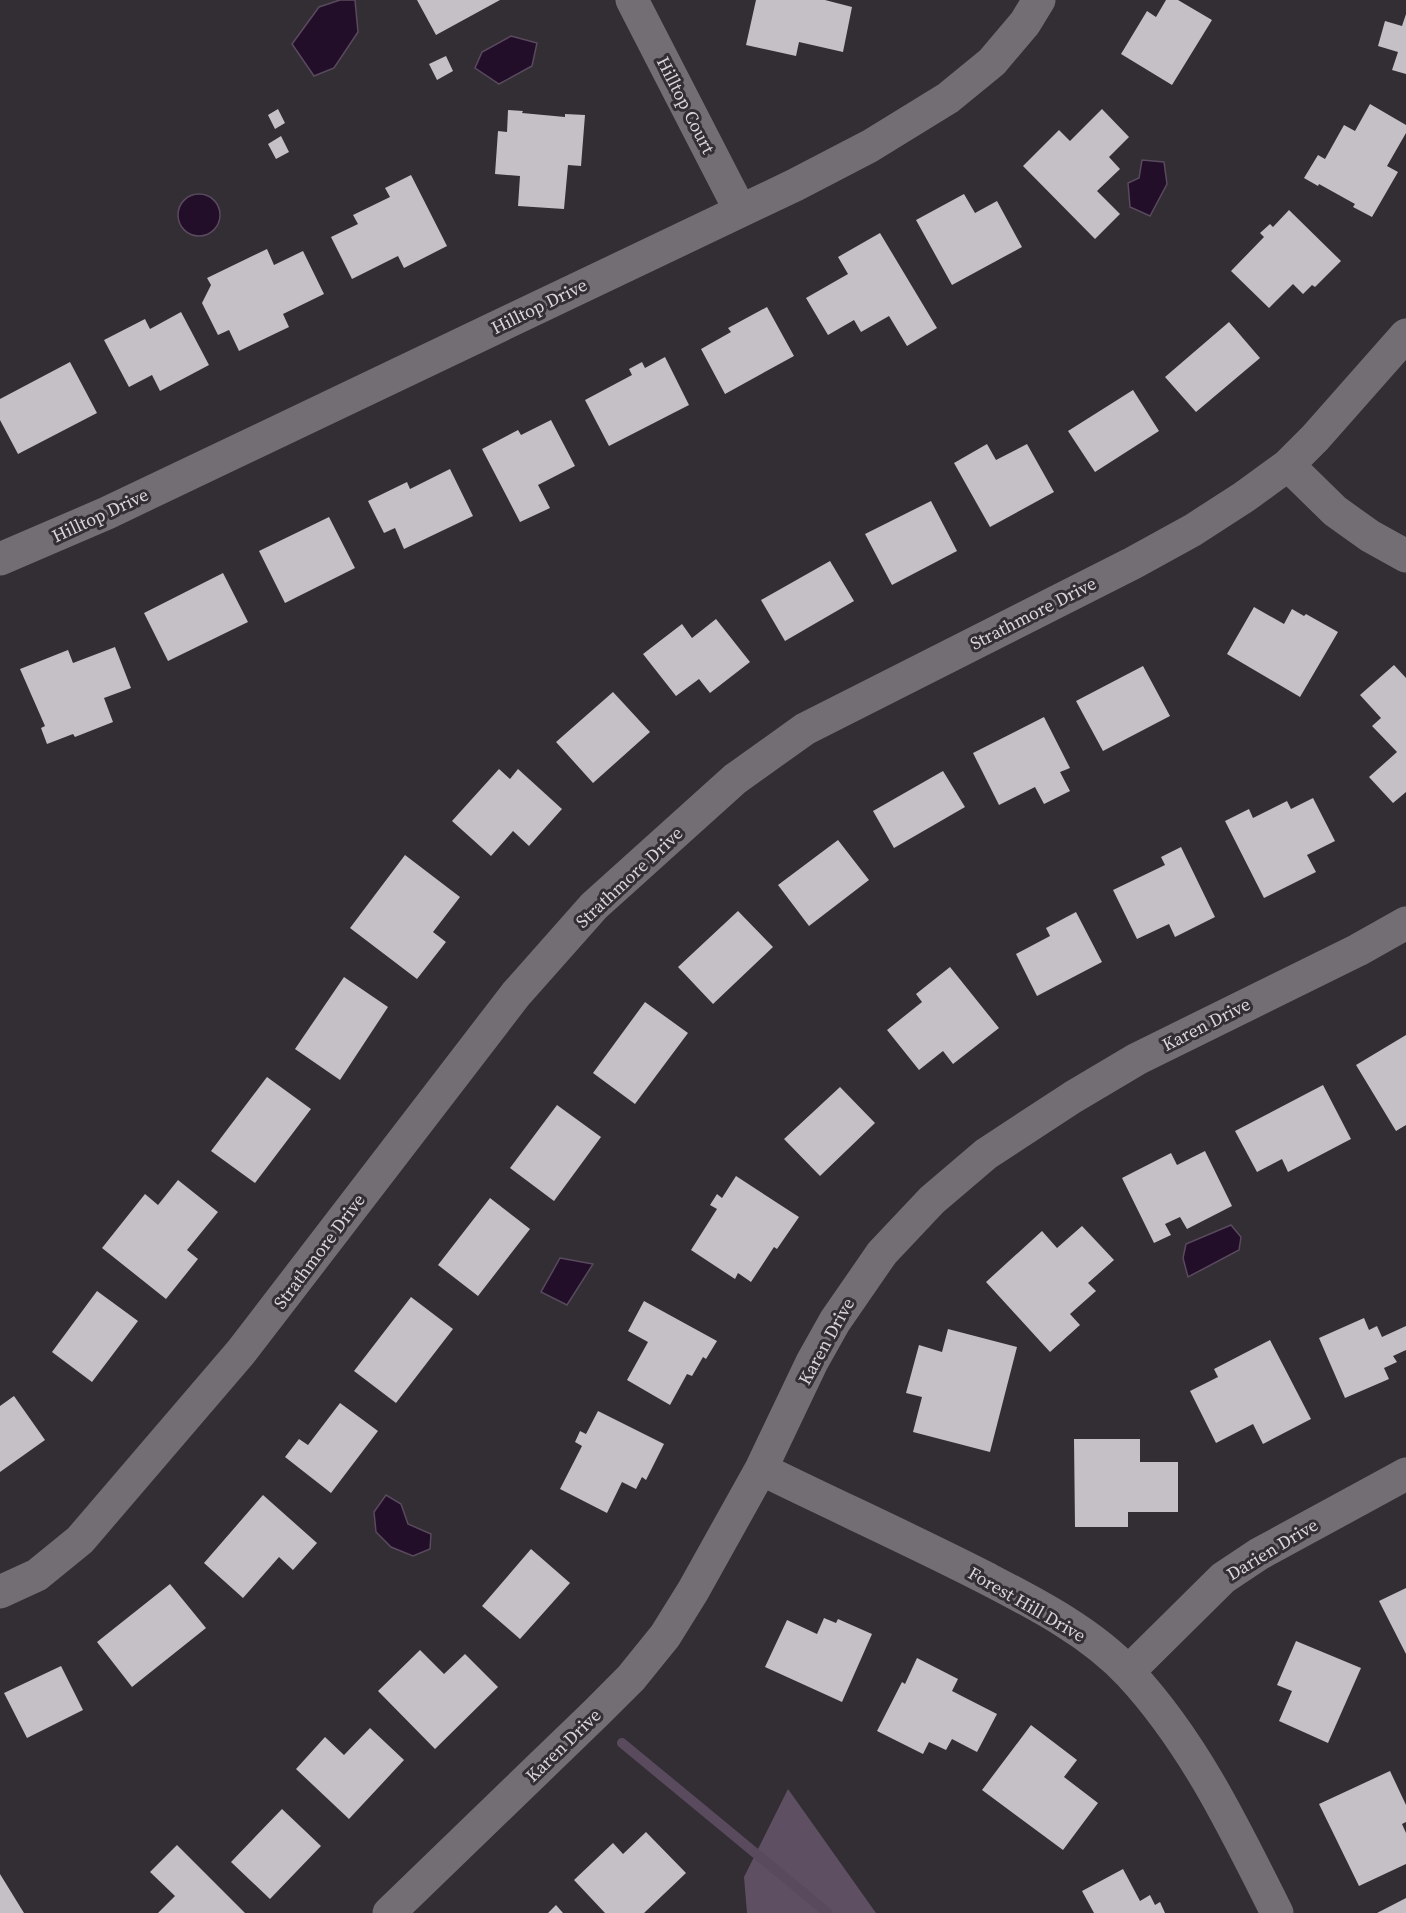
<svg xmlns="http://www.w3.org/2000/svg" width="1406" height="1913" font-family="'Source Serif 4',serif">
  <style>
    .green { fill: #5e4f62 }
    .water { fill: #230e29; stroke: #594a5e; stroke-width: 1.5 }
    .lines { fill: none; stroke-linecap: round; stroke-linejoin: round }
    .stream { stroke: #594a5e; stroke-width: 10 }
    .building { fill: #c5bfc6 }
    .minor { stroke: #736e74; stroke-width: 33 }
    .labels { text-anchor: middle; dominant-baseline: central; stroke-width: 6; stroke-linejoin: round; paint-order: stroke }
    .street-label { font-size: 18px; fill: #d8d5d9; stroke: #322e34 }
  </style>
  <rect width="100%" height="100%" fill="#322e34"/>
  <!-- green -->
  <path class="green" d="M788,1789L876,1913H747L744,1877Z"/>
  <!-- water -->
  <path class="water" d="M340,0H355L358,32L334,68L314,76L292,44L319,7Z
    M511,36L537,43L532,66L499,84L475,68L482,52Z
    M1142,160L1164,162L1167,184L1150,216L1130,207L1128,183L1139,178Z
    M178 215a21 21 0 1 1 42 0a21 21 0 1 1-42 0Z
    M1231,1225L1241,1237L1239,1250L1188,1277L1183,1258L1186,1244Z
    M560,1258L593,1264L567,1305L541,1292Z
    M386,1495L401,1504L408,1524L431,1534L430,1549L413,1556L391,1547L376,1532L374,1512Z"/>
  <g class="lines">
    <!-- stream -->
    <path class="stream" d="M622,1743L828,1913"/>
  </g>
  <!-- building -->
  <path class="building" d="M417,0H500L436,35Z
    M756,0H825L852,7L843,52L799,42L796,56L746,45Z
    M1166,0H1178L1212,20L1172,85L1121,54L1147,11L1156,17Z
    M1406,14V74L1392,70L1398,52L1378,46L1385,21L1402,26Z
    M446,56L453,71L437,80L429,64Z
    M1370,104L1406,125V133L1387,166L1398,172L1372,217L1353,207L1355,204L1319,184L1318,186L1304,178L1318,155L1325,159L1344,125L1355,131Z
    M278,109L285,123L275,129L268,115Z
    M1102,109L1129,137L1109,157L1120,169L1097,191L1120,214L1095,239L1023,166L1059,130L1070,141Z
    M508,110L523,111L522,113L565,117V114L585,115L581,166L568,165L564,209L518,206L520,176L495,174L498,131L507,132Z
    M281,136L289,152L276,159L268,144Z
    M411,175L447,246L404,268L398,256L352,279L331,237L358,224L353,215L390,197L385,188Z
    M964,194L975,213L997,201L1022,247L952,285L916,220Z
    M1289,210L1341,261L1315,287L1312,285L1303,294L1293,284L1269,308L1231,271L1264,237L1260,233L1270,224L1273,227Z
    M880,233L937,328L907,346L889,316L861,332L854,320L828,335L806,298L848,274L838,257Z
    M267,249L274,265L303,251L324,294L283,314L289,327L239,351L229,330L218,335L202,303L211,285L207,278Z
    M767,307L794,356L725,394L701,349L731,332L728,328Z
    M181,312L209,365L160,391L152,375L129,387L104,340L145,319L150,329Z
    M1229,322L1260,358L1196,412L1165,377Z
    M665,357L689,405L609,446L585,400L632,375L629,369L642,362L645,368Z
    M70,362L97,413L18,454L0,420V399Z
    M1133,390L1159,431L1095,472L1068,431Z
    M551,420L575,466L538,485L550,508L520,522L482,449L518,430L521,435Z
    M987,444L996,460L1027,444L1054,492L990,527L954,463Z
    M450,469L473,516L404,549L395,528L384,533L368,501L407,482L410,489Z
    M931,501L957,551L892,585L865,534Z
    M329,517L355,568L285,603L259,551Z
    M830,561L854,601L785,641L761,600Z
    M223,573L248,622L168,661L144,613Z
    M1254,607L1284,624L1292,609L1304,616L1306,614L1338,632L1300,697L1227,654Z
    M716,619L750,662L710,693L699,679L676,696L643,654L682,624L692,638Z
    M115,647L131,688L104,698L113,722L75,737L73,734L47,744L41,728L45,726L20,669L68,650L73,663Z
    M1394,665L1406,678V792L1393,803L1369,777L1397,752L1372,726L1381,718L1360,695Z
    M1143,666L1170,716L1103,751L1076,701Z
    M613,692L650,732L593,783L556,742Z
    M1044,717L1070,768L1060,772L1070,791L1044,804L1035,787L999,805L973,753Z
    M499,769L510,779L518,769L562,809L529,846L513,831L491,856L452,821Z
    M943,771L965,807L894,848L873,811Z
    M1313,798L1335,841L1307,855L1316,872L1264,898L1225,821L1249,809L1253,818L1287,801L1291,809Z
    M838,840L869,880L809,926L778,885Z
    M1181,847L1215,917L1175,937L1169,924L1137,939L1113,890L1165,865L1161,857Z
    M405,855L460,897L433,932L446,942L417,979L350,928Z
    M738,911L773,947L713,1004L678,967Z
    M1076,912L1102,962L1037,996L1016,954L1050,936L1046,928Z
    M950,967L999,1028L953,1064L943,1051L919,1070L887,1030L922,1002L916,994Z
    M344,977L388,1007L340,1080L295,1049Z
    M645,1002L688,1033L635,1104L593,1073Z
    M1406,1035V1125L1396,1131L1356,1065Z
    M267,1077L311,1109L255,1183L211,1151Z
    M1323,1085L1351,1139L1288,1172L1282,1159L1257,1172L1235,1131Z
    M840,1087L875,1123L820,1176L784,1139Z
    M557,1105L601,1137L554,1201L510,1168Z
    M1205,1151L1232,1206L1187,1229L1180,1217L1165,1224L1171,1235L1154,1243L1122,1178L1171,1153L1177,1165Z
    M736,1176L799,1217L777,1249L774,1247L751,1282L738,1273L735,1279L691,1250L717,1209L710,1205L717,1194L722,1198Z
    M178,1180L218,1212L187,1250L198,1259L166,1299L102,1248L145,1194L158,1205Z
    M490,1198L530,1229L478,1296L438,1265Z
    M1082,1226L1114,1260L1088,1283L1096,1291L1070,1314L1080,1325L1050,1352L986,1282L1042,1231L1057,1248Z
    M97,1291L138,1321L92,1382L52,1352Z
    M411,1297L453,1329L396,1403L354,1371Z
    M644,1301L717,1341L706,1359L703,1357L692,1376L687,1374L670,1405L627,1380L648,1342L628,1331Z
    M1364,1318L1369,1330L1377,1326L1382,1337L1406,1326V1350L1393,1356L1397,1362L1384,1368L1389,1379L1345,1398L1319,1338Z
    M948,1329L1017,1347L990,1452L913,1432L922,1397L906,1393L919,1345L942,1352Z
    M1270,1340L1311,1419L1263,1444L1253,1424L1216,1443L1190,1391L1218,1377L1214,1369Z
    M14,1396L45,1440L0,1472V1406Z
    M340,1403L378,1431L331,1493L285,1457L299,1439L308,1445Z
    M598,1411L664,1444L646,1480L642,1477L636,1489L622,1482L607,1513L560,1489L582,1446L575,1442L580,1431L586,1434Z
    M1074,1439H1140V1462H1178V1512H1128V1527H1075Z
    M263,1495L317,1543L293,1570L279,1557L243,1598L204,1563Z
    M531,1549L570,1583L520,1639L482,1606Z
    M170,1584L206,1628L132,1687L97,1642Z
    M1406,1588V1654L1379,1601Z
    M824,1618L836,1623L838,1619L872,1634L842,1702L765,1667L787,1620L817,1634Z
    M1296,1641L1361,1668L1328,1743L1279,1721L1292,1691L1277,1685Z
    M420,1650L444,1674L465,1654L498,1687L435,1749L378,1691Z
    M917,1658L958,1679L952,1691L997,1714L977,1752L952,1739L946,1750L929,1742L923,1754L877,1731L902,1682L905,1684Z
    M61,1666L83,1710L27,1738L4,1693Z
    M1031,1725L1077,1760L1064,1777L1098,1803L1063,1850L982,1790Z
    M370,1728L404,1760L349,1819L296,1769L325,1737L344,1755Z
    M1390,1771L1406,1805V1822L1402,1824L1406,1833V1864L1359,1886L1319,1804Z
    M282,1809L321,1846L270,1899L231,1862Z
    M646,1832L686,1873L644,1913H605L574,1880L613,1843L623,1854Z
    M177,1845L245,1913H158L175,1896L150,1872Z
    M1123,1869L1140,1901L1150,1895L1155,1905L1160,1902L1165,1913H1094L1082,1891Z
    M0,1874L24,1913H0Z
    M1406,1898V1913H1377Z
    M556,1905L563,1913H548Z"/>
  <g class="lines">
    <!-- minor -->
    <path class="minor" d="M632,0L740,210
      M1288,465L1335,511L1370,536L1406,556
      M0,559L107,513L795,185L870,146L948,98L992,62L1025,23L1039,0
      M761,1469C836,1506 912,1540 986,1578C1036,1604 1091,1632 1130,1674C1194,1743 1235,1829 1277,1913
      M0,1592L37,1575L80,1540L241,1352L516,994L594,906L735,779L805,729L1133,563L1193,530L1244,497L1288,465L1315,438L1406,335
      M1128,1672L1223,1578L1259,1554L1406,1474
      M389,1913L596,1713L631,1678L665,1636L693,1591L761,1469L812,1362L835,1321L882,1253L932,1200L986,1154L1073,1097L1137,1059L1358,950L1406,923"/>
  </g>
  <g class="labels">
    <!-- street labels -->
    <g class="street-label">
      <text transform="translate(686 105) rotate(63)">Hilltop Court</text>
      <text transform="translate(539 306) rotate(-26)">Hilltop Drive</text>
      <text transform="translate(100 515) rotate(-25)">Hilltop Drive</text>
      <text transform="translate(1033 613) rotate(-27)">Strathmore Drive</text>
      <text transform="translate(629 877) rotate(-43)">Strathmore Drive</text>
      <text transform="translate(1206 1024) rotate(-27)">Karen Drive</text>
      <text transform="translate(319 1251) rotate(-53)">Strathmore Drive</text>
      <text transform="translate(826 1341) rotate(-61)">Karen Drive</text>
      <text transform="translate(1272 1549) rotate(-31)">Darien Drive</text>
      <text transform="translate(1027 1604) rotate(30)">Forest Hill Drive</text>
      <text transform="translate(563 1745) rotate(-44)">Karen Drive</text>
    </g>
  </g>
</svg>
